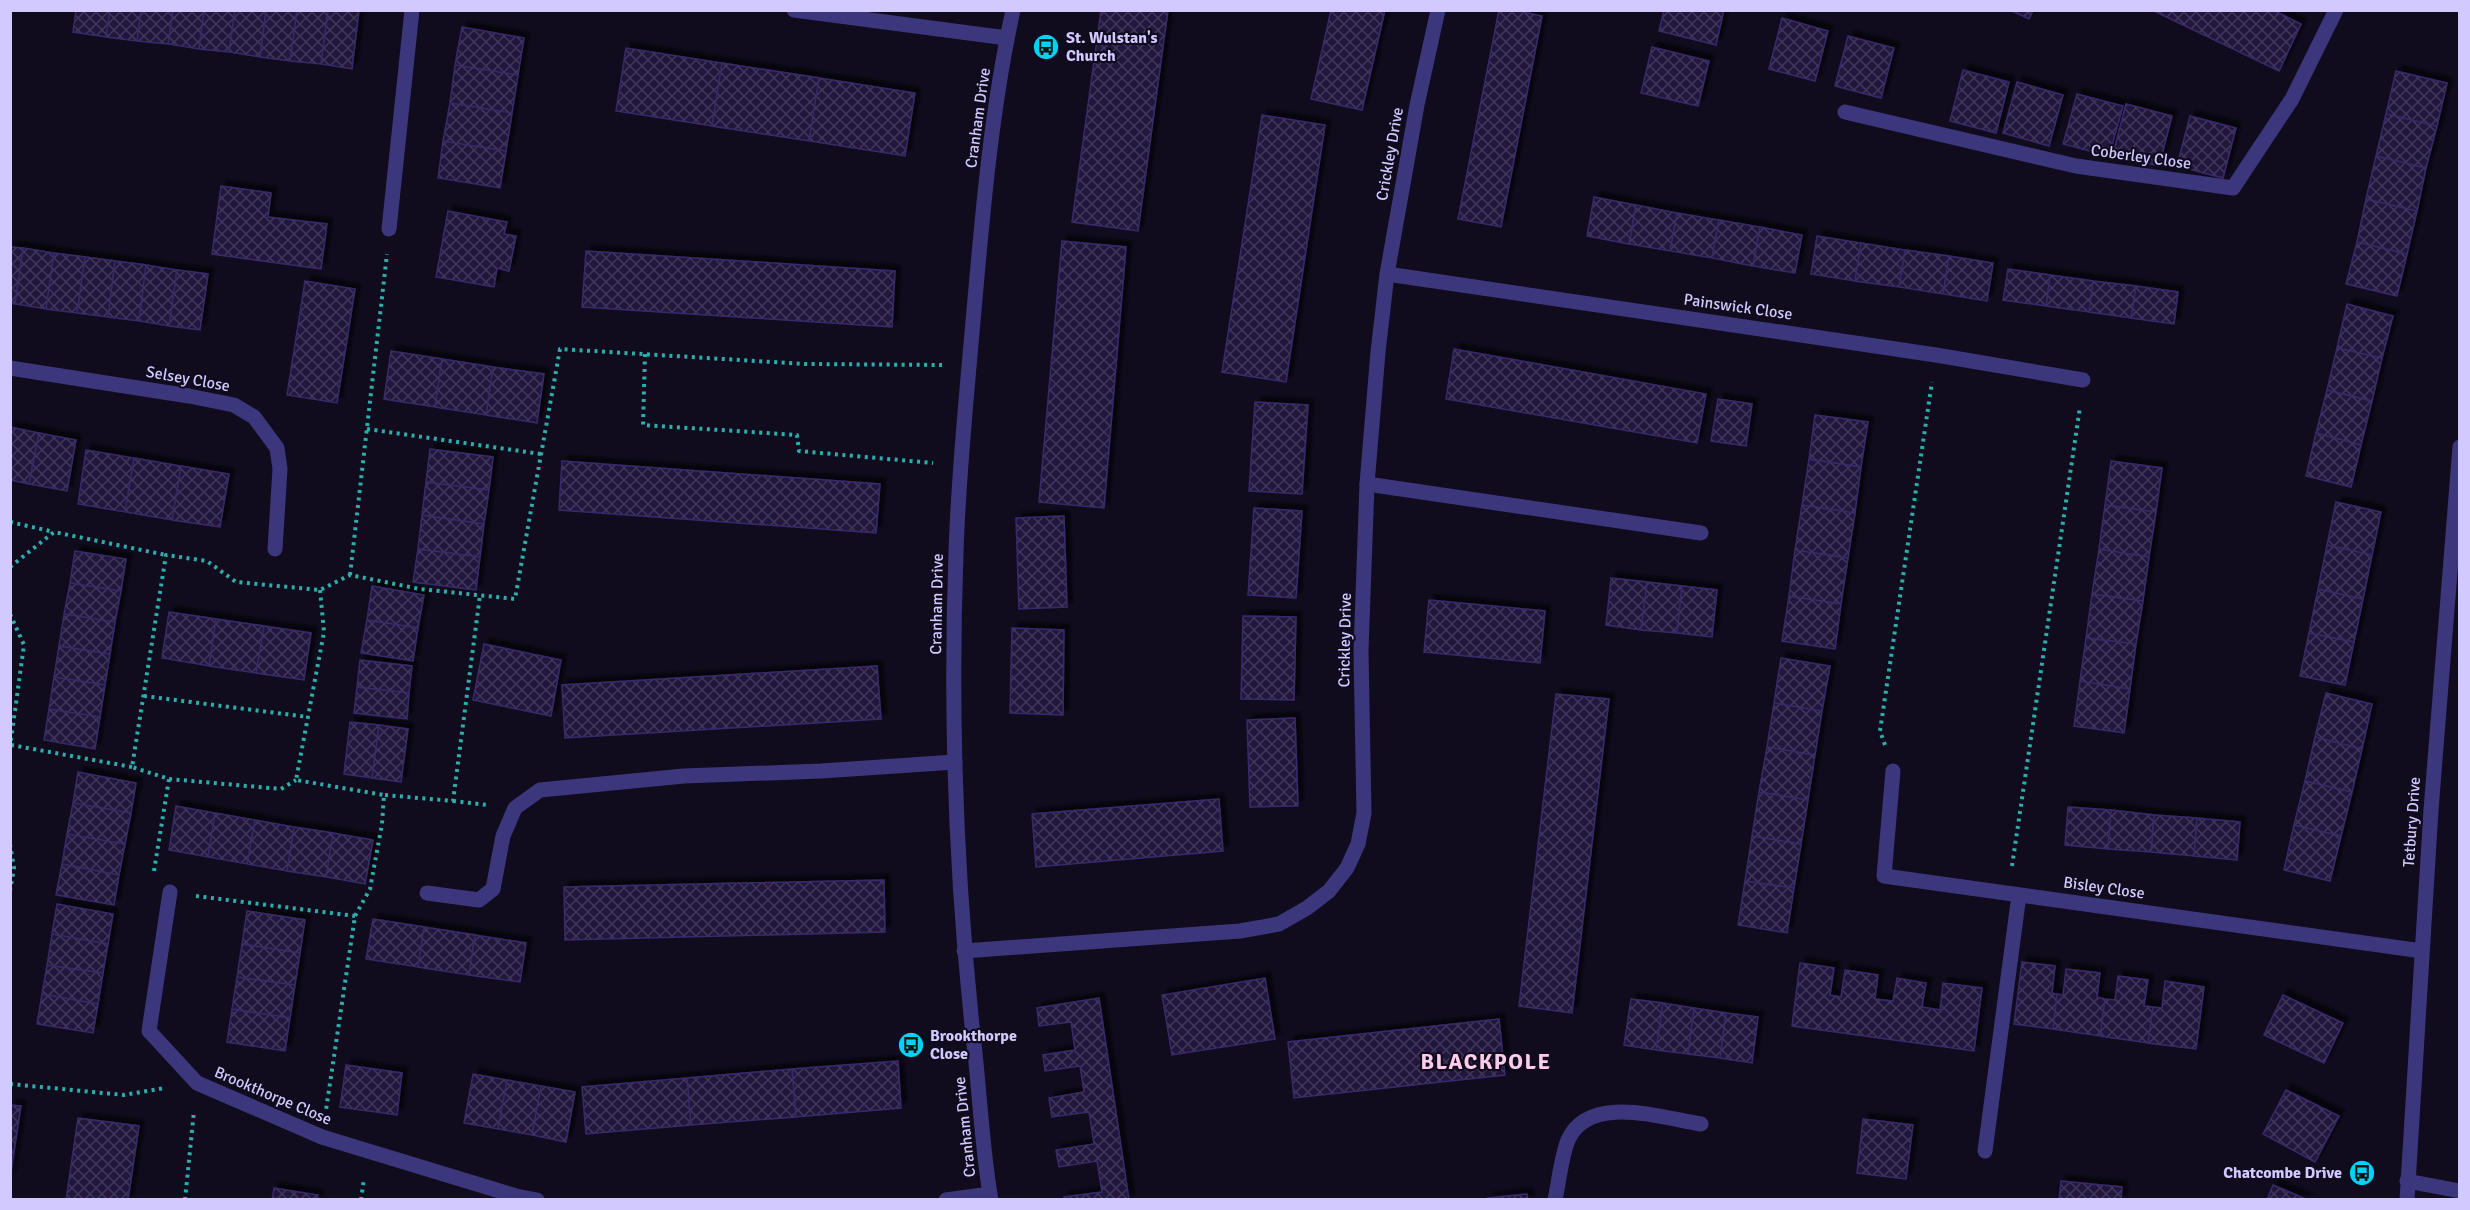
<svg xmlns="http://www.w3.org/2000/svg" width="2470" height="1210" font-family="Signika,sans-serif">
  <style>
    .building { fill: url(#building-cross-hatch); stroke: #392a6a; stroke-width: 1.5; filter: url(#shadow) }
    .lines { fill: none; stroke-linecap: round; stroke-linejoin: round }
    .path { stroke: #2daeab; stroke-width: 4; stroke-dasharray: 3 4.5; stroke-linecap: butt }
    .service { stroke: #3c377d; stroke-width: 15 }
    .minor { stroke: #3c377d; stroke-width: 15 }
    .labels { text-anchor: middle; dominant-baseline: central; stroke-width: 4.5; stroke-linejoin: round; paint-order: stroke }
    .poi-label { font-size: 16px; font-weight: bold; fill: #d1c9ff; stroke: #100c1e; text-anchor: start }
    .street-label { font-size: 16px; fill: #d1c9ff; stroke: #100c1e }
    .district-label { font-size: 22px; font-weight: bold; letter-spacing: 1.5px; fill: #ffcbea; stroke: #100c1e }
  </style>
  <defs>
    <pattern id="building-cross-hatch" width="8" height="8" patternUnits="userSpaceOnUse" patternTransform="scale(1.5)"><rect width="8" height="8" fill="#21183e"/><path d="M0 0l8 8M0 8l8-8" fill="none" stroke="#40385b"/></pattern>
    <filter id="shadow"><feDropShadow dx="5.5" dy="-5.5" stdDeviation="1.5" flood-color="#0009"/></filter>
  </defs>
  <rect width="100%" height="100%" fill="#100c1e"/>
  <!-- building -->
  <path class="building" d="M76,10H110L106,37L73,32Z
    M110,10H141L137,41L106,37Z
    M141,10H173L168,44L137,41Z
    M173,10H204L199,49L168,44Z
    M204,10H235L229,52L199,49Z
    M235,10H266L260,57L229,52Z
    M266,10H297L290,61L260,57Z
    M297,10H328L321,64L290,61Z
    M328,10H359L352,69L321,64Z
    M1101,10H1168L1138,231L1072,222Z
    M1331,10H1385L1362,110L1311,99Z
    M1499,10H1514L1542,16L1501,227L1458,219Z
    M1664,10H1724L1716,45L1659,31Z
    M2010,10H2033L2029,19Z
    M2152,10H2273L2301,24L2279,71Z
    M1782,18L1828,31L1815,81L1769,69Z
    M462,27L524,38L518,75L455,65Z
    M1848,36L1894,48L1881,98L1835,86Z
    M1652,47L1709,61L1698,106L1641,93Z
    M626,48L722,63L712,126L616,111Z
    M722,63L819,78L809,141L712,126Z
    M455,65L518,75L512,113L450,103Z
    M1963,70L2009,82L1996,133L1950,121Z
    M2396,71L2447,83L2437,126L2386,114Z
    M819,78L915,93L905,156L809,141Z
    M2017,82L2063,95L2049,146L2003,133Z
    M2077,94L2123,106L2109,156L2063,144Z
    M450,103L512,113L506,151L443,141Z
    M2126,104L2172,116L2159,166L2113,154Z
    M2386,114L2437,126L2426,168L2376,156Z
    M1262,115L1325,125L1286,382L1222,372Z
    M2190,116L2236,128L2223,178L2177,166Z
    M443,141L506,151L500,188L438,178Z
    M2376,156L2426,168L2417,211L2366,199Z
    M221,186L271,193L268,217L327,224L321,269L212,254Z
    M1594,197L1636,205L1629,244L1587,236Z
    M2366,199L2417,211L2407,254L2357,242Z
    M1636,205L1677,213L1670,251L1629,244Z
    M448,211L507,222L504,234L516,236L509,271L497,268L494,287L436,277Z
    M1677,213L1719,220L1712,258L1670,251Z
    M1719,220L1760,227L1753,266L1712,258Z
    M1760,227L1802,235L1795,273L1753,266Z
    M1817,236L1861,243L1855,281L1811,274Z
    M1062,241L1126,247L1104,508L1039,502Z
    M2357,242L2407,254L2397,296L2346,284Z
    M1861,243L1905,250L1899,287L1855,281Z
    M10,247L23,248L15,304L10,303Z
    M23,248L54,253L46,309L15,304Z
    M1905,250L1949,256L1943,294L1899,287Z
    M586,251L895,271L892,327L582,307Z
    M54,253L85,257L77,313L46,309Z
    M1949,256L1993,263L1987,301L1943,294Z
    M85,257L115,261L108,317L77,313Z
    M115,261L146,265L139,321L108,317Z
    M146,265L177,270L169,326L139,321Z
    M2008,269L2050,275L2046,306L2003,300Z
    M177,270L208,274L200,330L169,326Z
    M2050,275L2093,281L2089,312L2046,306Z
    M305,281L355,289L337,403L287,395Z
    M2093,281L2136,286L2131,318L2089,312Z
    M2136,286L2178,292L2174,324L2131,318Z
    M2347,304L2393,316L2382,358L2337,348Z
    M2337,348L2382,358L2372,401L2327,390Z
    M1454,349L1706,394L1697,443L1446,399Z
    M391,351L442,359L435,407L384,399Z
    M442,359L493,367L486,415L435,407Z
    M493,367L544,374L537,423L486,415Z
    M2327,390L2372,401L2361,445L2316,433Z
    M1718,399L1752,404L1746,446L1711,441Z
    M1255,402L1308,405L1302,494L1249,491Z
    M1815,415L1868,422L1861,467L1809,459Z
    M10,427L39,433L29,484L10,480Z
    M39,433L76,440L67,491L29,484Z
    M2316,433L2361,445L2351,487L2306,476Z
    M430,449L493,457L489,490L426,482Z
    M86,450L134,458L125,512L78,504Z
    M134,458L181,466L172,520L125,512Z
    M1809,459L1861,467L1855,513L1802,505Z
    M562,461L880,484L876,533L559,510Z
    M2111,461L2162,468L2156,512L2105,505Z
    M181,466L229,474L220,527L172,520Z
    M426,482L489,490L484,524L422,515Z
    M2336,502L2381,512L2372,555L2327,545Z
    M1802,505L1855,513L1848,558L1795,550Z
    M2105,505L2156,512L2149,557L2099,549Z
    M1254,508L1302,511L1296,598L1248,595Z
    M422,515L484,524L480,557L418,549Z
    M1064,516L1067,607L1019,609L1016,518Z
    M2327,545L2372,555L2363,599L2318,589Z
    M418,549L480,557L476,590L413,582Z
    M2099,549L2149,557L2143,601L2092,594Z
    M1795,550L1848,558L1841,604L1789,596Z
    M75,551L126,559L121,591L70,583Z
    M1611,578L1647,582L1641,630L1606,625Z
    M1647,582L1682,586L1677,633L1641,630Z
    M70,583L121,591L115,622L64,614Z
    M372,586L424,595L418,628L367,620Z
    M1682,586L1717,590L1712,637L1677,633Z
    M2318,589L2363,599L2354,642L2309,633Z
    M2092,594L2143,601L2136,644L2086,638Z
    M1789,596L1841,604L1835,649L1782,641Z
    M1429,600L1545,611L1540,663L1424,652Z
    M169,612L216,619L209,666L162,658Z
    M64,614L115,622L110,654L59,646Z
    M1243,616L1296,617L1294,700L1241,699Z
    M216,619L264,626L256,673L209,666Z
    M367,620L418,628L413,661L361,653Z
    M264,626L311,633L304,680L256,673Z
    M1012,628L1064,630L1063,715L1010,713Z
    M2309,633L2354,642L2345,685L2300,676Z
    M2086,638L2136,644L2130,689L2080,681Z
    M484,644L561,660L551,716L473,700Z
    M59,646L110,654L105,685L54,677Z
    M1781,658L1830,666L1822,711L1774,703Z
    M360,660L412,666L409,693L357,687Z
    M877,666L881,719L565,738L562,685Z
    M54,677L105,685L100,717L49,709Z
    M2080,681L2130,689L2124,733L2074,726Z
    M357,687L409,693L407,719L354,713Z
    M2326,693L2372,704L2362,749L2315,737Z
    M1556,694L1609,699L1572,1013L1519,1006Z
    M1774,703L1822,711L1815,755L1767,747Z
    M49,709L100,717L95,749L44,740Z
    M1295,718L1298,806L1250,807L1247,720Z
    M350,722L379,725L372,778L344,774Z
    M379,725L408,729L401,782L372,778Z
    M2315,737L2362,749L2352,792L2305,781Z
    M1767,747L1815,755L1808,800L1759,792Z
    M78,772L136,783L131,813L73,803Z
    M2305,781L2352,792L2341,836L2294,825Z
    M1759,792L1808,800L1801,844L1752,836Z
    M1219,799L1223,851L1036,867L1032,814Z
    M73,803L131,813L125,844L67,834Z
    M176,806L215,813L208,857L169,850Z
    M2068,807L2111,810L2108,849L2065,845Z
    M2111,810L2154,815L2151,852L2108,849Z
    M215,813L255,820L247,864L208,857Z
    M2154,815L2197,818L2194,856L2151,852Z
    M2197,818L2240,822L2237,860L2194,856Z
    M255,820L294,827L287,871L247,864Z
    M2294,825L2341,836L2330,881L2284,870Z
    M294,827L333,833L326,877L287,871Z
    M333,833L373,840L365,884L326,877Z
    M67,834L125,844L119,875L62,864Z
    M1752,836L1801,844L1794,888L1745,881Z
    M62,864L119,875L114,905L56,895Z
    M884,880L885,932L565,940L564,887Z
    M1745,881L1794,888L1787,933L1738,925Z
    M57,904L113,914L108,944L52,934Z
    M247,911L305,920L300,953L242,944Z
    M373,919L424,927L418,967L366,959Z
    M424,927L475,935L469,975L418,967Z
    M52,934L108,944L103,973L47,965Z
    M475,935L526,943L520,982L469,975Z
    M242,944L300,953L295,985L237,977Z
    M2022,962L2055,966L2052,993L2057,994L2053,1029L2014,1024Z
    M1800,963L1834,968L1830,995L1841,997L1845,970L1878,975L1875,999L1893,1001L1897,978L1926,983L1922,1007L1940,1010L1943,983L1982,988L1974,1051L1792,1026Z
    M47,965L103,973L98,1004L42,994Z
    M2066,969L2100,973L2097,997L2105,999L2100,1036L2053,1029L2057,994L2063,995Z
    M2118,976L2148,980L2144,1006L2153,1007L2148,1043L2100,1036L2105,999L2115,1000Z
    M237,977L295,985L290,1018L232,1009Z
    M1265,978L1275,1039L1172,1055L1162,995Z
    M2165,981L2204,987L2196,1049L2148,1043L2153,1007L2162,1008Z
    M42,994L98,1004L93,1033L37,1024Z
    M2283,995L2343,1023L2324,1063L2264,1035Z
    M1099,998L1129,1200H1064V1197L1102,1192L1097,1161L1059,1167L1056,1150L1094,1144L1089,1112L1052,1117L1049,1098L1084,1092L1080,1066L1045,1071L1043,1055L1075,1050L1071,1022L1039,1026L1037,1008Z
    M1631,999L1663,1003L1656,1050L1624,1045Z
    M1663,1003L1694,1008L1688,1054L1656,1050Z
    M1694,1008L1726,1013L1720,1058L1688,1054Z
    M232,1009L290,1018L285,1051L227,1042Z
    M1726,1013L1758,1017L1752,1063L1720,1058Z
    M1499,1019L1505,1075L1294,1098L1288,1042Z
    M898,1061L901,1108L796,1117L792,1069Z
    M346,1065L402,1073L397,1115L340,1107Z
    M792,1069L796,1117L691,1125L687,1078Z
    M473,1074L507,1080L498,1129L464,1123Z
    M687,1078L691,1125L586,1134L582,1087Z
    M507,1080L541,1086L532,1135L498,1129Z
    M541,1086L575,1092L566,1142L532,1135Z
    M2286,1090L2339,1116L2315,1162L2263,1134Z
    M10,1105L21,1106L10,1178Z
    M78,1118L139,1126L128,1200H66Z
    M1863,1119L1913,1125L1906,1179L1857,1173Z
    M2061,1181L2122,1187L2121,1200H2059Z
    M2273,1185L2308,1200H2267Z
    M274,1188L318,1195L317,1200H272Z
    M1527,1194L1528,1200H1489L1488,1198Z"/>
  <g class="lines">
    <!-- path -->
    <path class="path" d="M645,354L643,425L797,435L799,451L933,463
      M367,429L541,454
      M10,522L54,532
      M10,567L54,532L166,555
      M350,575L387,254
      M320,590L324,632L296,780L384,795L382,824L370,889L355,916L326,1110
      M10,614L24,645L10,747
      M144,696L308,717
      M11,745L132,767
      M1885,745L1880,731L1932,382
      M169,779L281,789L296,780
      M385,795L453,801L480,595
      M453,801L488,805
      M10,844L14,868L10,891
      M2012,866L2080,407
      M154,871L169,779L132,767L166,555L207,561L236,582L320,590L350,575L420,589L515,599L560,349L805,364L942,365
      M196,896L355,916
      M10,1084L124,1095L165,1088
      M185,1200L194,1111
      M361,1200L364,1178"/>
    <!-- service -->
    <path class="service" d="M389,229L412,10
      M1367,484L1701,533
      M427,893L479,900L493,889L503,836L515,808L540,790L684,776L821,771L955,762
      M1985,1151L2019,895
      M1555,1200C1559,1181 1561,1158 1568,1140C1589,1093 1662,1118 1701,1124"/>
    <!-- minor -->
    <path class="minor" d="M794,10L1007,38
      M1845,112L2076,166L2233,188L2292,99L2336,10
      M1387,274L1936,355L2083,380
      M10,368L189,396L234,405L254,417L277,448L280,469L275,549
      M1893,771L1884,876L2422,951
      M170,892L149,1031L197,1083L322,1137L516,1196L537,1200
      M964,951L1240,931L1279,924L1307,908L1329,891L1347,868L1358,844L1364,813L1361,651L1367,484L1378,352L1387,274L1417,105L1438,10
      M2407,1181L2460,1191
      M946,1200L990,1194
      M991,1200C982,1149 980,1096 974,1044C956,881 950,717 956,553C958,483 965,413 971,344C981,233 989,120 1013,10
      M2407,1200L2431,810L2460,447"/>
  </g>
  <!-- icons -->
  <defs>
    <g id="bus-disc" transform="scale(1.35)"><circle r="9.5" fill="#01d1f2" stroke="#100c1e"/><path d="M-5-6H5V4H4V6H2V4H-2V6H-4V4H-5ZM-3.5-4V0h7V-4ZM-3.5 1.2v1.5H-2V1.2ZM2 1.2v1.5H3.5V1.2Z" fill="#111"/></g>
  </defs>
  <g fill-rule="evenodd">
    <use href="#bus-disc" x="1046" y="47"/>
    <use href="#bus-disc" x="911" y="1045"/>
    <use href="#bus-disc" x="2362" y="1173"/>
  </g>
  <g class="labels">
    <!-- poi labels -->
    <g class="poi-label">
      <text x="1066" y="38">St. Wulstan's<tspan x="1066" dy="18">Church</tspan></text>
      <text x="930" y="1036">Brookthorpe<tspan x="930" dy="18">Close</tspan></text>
      <text x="2342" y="1173" text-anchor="end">Chatcombe Drive</text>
    </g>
    <!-- street labels -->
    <g class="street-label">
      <text transform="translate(978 118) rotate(-82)">Cranham Drive</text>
      <text transform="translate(1390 154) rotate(-80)">Crickley Drive</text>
      <text transform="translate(2141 157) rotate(8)">Coberley Close</text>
      <text transform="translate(1738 307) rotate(8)">Painswick Close</text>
      <text transform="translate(188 379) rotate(10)">Selsey Close</text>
      <text transform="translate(937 604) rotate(-89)">Cranham Drive</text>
      <text transform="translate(1345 640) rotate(-89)">Crickley Drive</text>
      <text transform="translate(2412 822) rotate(-86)">Tetbury Drive</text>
      <text transform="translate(2104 888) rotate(8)">Bisley Close</text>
      <text transform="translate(273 1096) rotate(23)">Brookthorpe Close</text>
      <text transform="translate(965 1127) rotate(-96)">Cranham Drive</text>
    </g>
    <!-- district labels -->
    <g class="district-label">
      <text x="1486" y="1061">BLACKPOLE</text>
    </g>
  </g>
  <!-- border -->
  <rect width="2470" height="1210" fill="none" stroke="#d1c9ff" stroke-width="24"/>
</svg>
